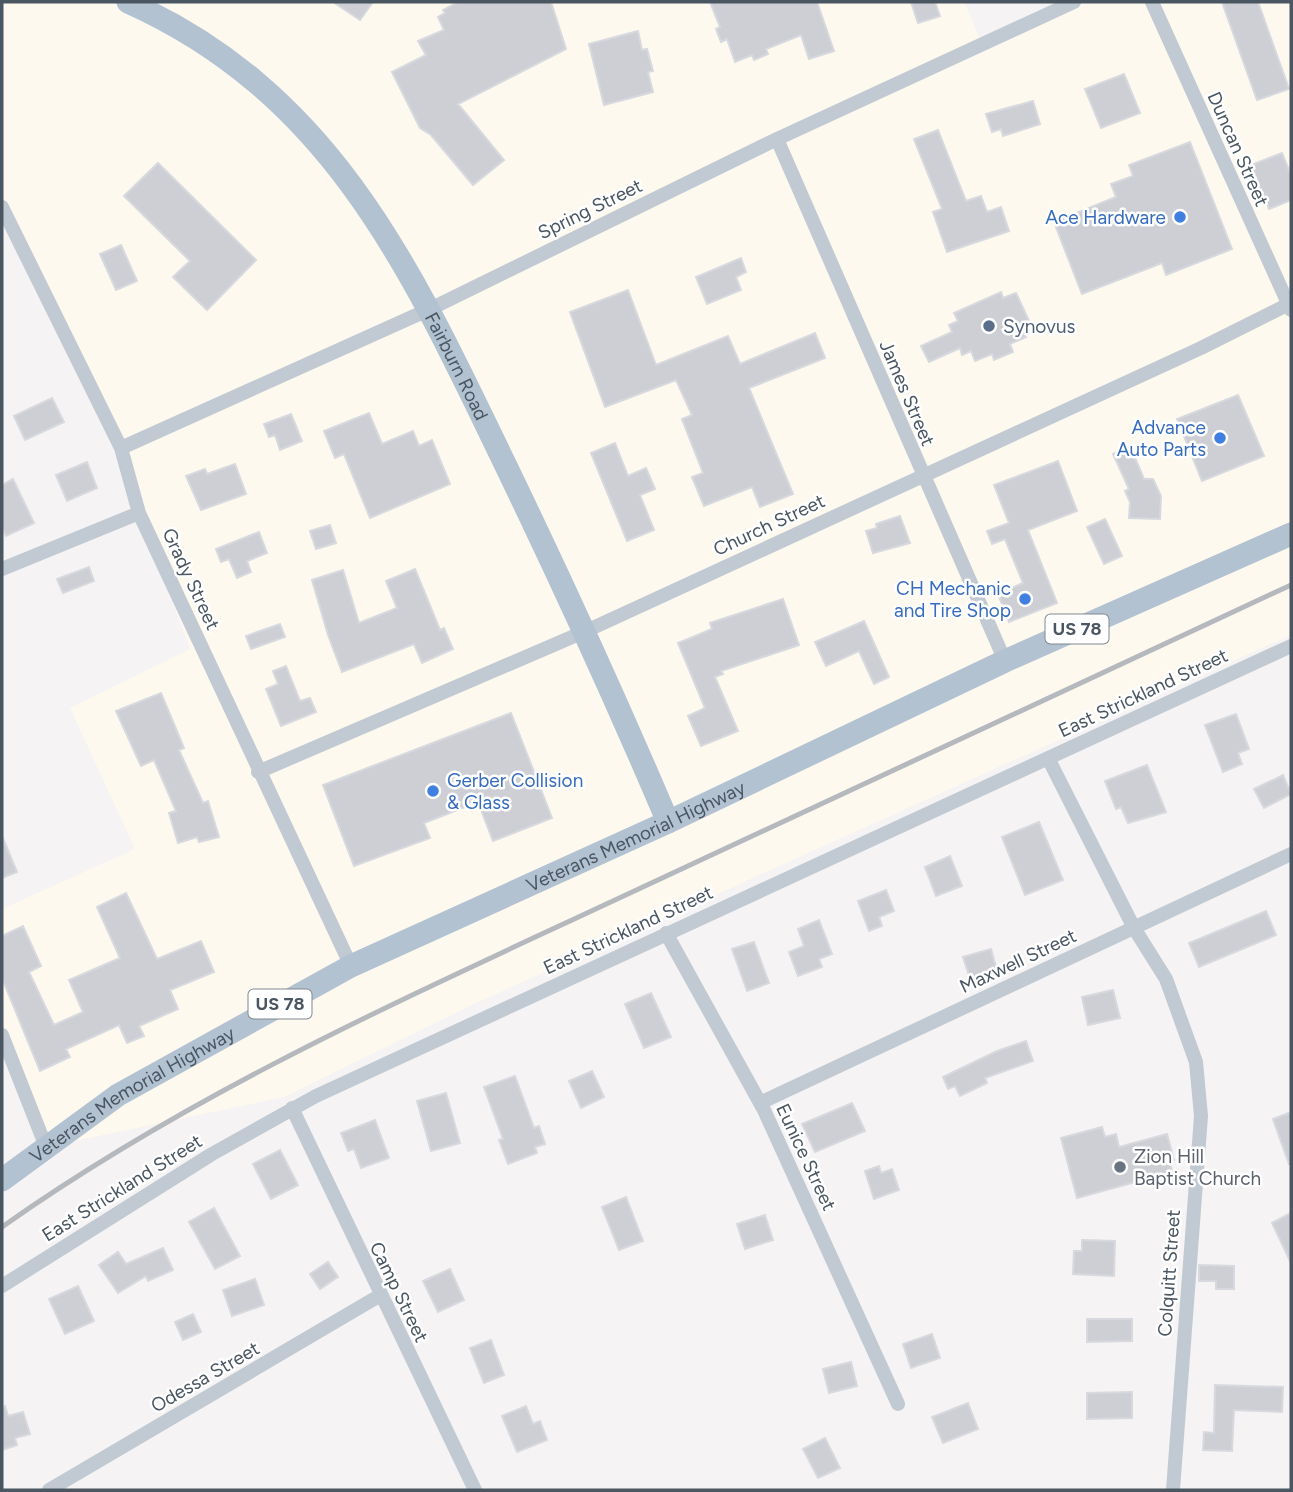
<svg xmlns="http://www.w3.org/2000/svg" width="1293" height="1492" font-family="Figtree,sans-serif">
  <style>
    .commercial { fill: #fdf9ef }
    .building { fill: #cdcfd5; stroke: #d7d9de; stroke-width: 2 }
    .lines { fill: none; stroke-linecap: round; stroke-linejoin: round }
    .minor { stroke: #c1cad2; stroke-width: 14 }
    .primary { stroke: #b3c2d1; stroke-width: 23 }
    .rail { stroke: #b5b8bd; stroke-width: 5 }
    .shop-dot { fill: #3f7fe0; stroke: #fff; stroke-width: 2.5 }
    .service-dot { fill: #5c6f8a; stroke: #fff; stroke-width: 2.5 }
    .worship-dot { fill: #6b7280; stroke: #fff; stroke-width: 2.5 }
    .labels { text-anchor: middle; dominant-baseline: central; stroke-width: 5; stroke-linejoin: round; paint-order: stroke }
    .shield { fill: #fff; stroke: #808990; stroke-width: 2 }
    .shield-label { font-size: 18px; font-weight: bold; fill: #4a5661 }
    .street-label { font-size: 19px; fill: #4a5661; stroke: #fff }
    .shop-label { font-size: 19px; fill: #366cbe; stroke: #fff; text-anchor: end }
    .service-label { font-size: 19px; fill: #4e5e75; stroke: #fff; text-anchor: start }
    .worship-label { font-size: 19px; fill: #5b616d; stroke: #fff; text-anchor: start }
  </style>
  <rect width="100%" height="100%" fill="#f5f3f3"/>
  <!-- commercial -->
  <path class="commercial" d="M2,2H964L982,44L1074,2H1291V635L476,1003L284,1097L46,1147L2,1027V909L135,849L70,708L190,649L139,513L121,448L2,207Z"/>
  <!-- building -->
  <path class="building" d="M333,2H373L360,20Z
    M458,2H551L566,49L458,104L504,160L473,185L431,135L420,128L392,72L426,55L418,41L444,30L438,17L445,13L443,10Z
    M710,2H817L834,51L809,59L801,35L766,49L768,54L754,60L752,55L735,62L727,39L721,42L716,29L720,27Z
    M911,2H935L940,16L918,23Z
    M1222,2H1258L1289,89L1257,100Z
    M638,31L642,50L647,49L653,71L648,72L653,92L604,105L589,44Z
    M1124,74L1140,113L1101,128L1085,89Z
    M1033,101L1040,124L1003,136L1001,129L992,132L986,114Z
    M938,130L966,201L981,196L987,212L1001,207L1009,231L947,252L933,212L942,209L914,139Z
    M1190,142L1232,249L1166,275L1162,263L1082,294L1054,222L1116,197L1111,184L1133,176L1129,165Z
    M1282,153L1291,175V200L1269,209L1251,165Z
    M158,163L256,260L207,310L173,277L190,261L124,196Z
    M121,245L137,281L116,290L100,254Z
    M741,258L746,272L736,277L741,290L707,304L696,277Z
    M628,290L656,365L728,336L740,364L815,333L825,358L749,388L793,494L760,507L752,487L704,506L692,477L703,473L682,419L692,415L676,380L605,407L570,312Z
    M1001,292L1003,298L1016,293L1031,325L1022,328L1026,337L1010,344L1013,352L994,360L992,354L975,361L971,351L962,355L960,348L929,362L921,346L952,332L949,325L958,321L954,313Z
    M1238,395L1264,456L1202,481L1177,419Z
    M52,398L64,422L25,440L14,416Z
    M369,413L382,444L413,431L419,446L432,440L450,484L370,518L344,454L335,458L324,431Z
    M291,414L302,441L280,450L275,435L269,437L264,424Z
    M615,443L628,476L646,468L655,489L640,495L654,530L627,541L591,453Z
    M1130,446L1144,479H1153L1161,496L1160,519L1129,518L1130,502L1125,491L1129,489L1113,454Z
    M1058,461L1077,511L1028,530L1057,603L1009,622L998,594L1023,583L1005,539L992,544L987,531L1009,523L994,485Z
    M87,462L97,488L67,501L56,475Z
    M235,464L246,494L201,510L186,476L205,469L207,474Z
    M13,479L34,523L6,536L2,527V485Z
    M900,516L910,543L873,553L866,531L877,528L876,524Z
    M1105,519L1122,556L1104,564L1087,527Z
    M330,525L336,543L316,549L310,531Z
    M259,532L267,553L247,561L251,572L237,578L229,559L221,562L216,549Z
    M89,567L94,581L63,593L57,579Z
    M415,569L440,630L444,628L453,649L422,663L414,644L342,672L328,635L312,580L343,570L359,623L397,608L386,581Z
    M783,599L799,645L721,671L723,674L715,677L738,731L701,746L688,716L705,708L678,643L712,629L710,623Z
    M864,621L889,677L874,684L859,651L826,666L815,642Z
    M280,624L285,637L251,649L246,636Z
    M286,666L300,701L310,698L316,712L281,726L266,689L278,684L273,671Z
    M161,693L184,748L179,750L203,803L208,801L219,837L199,842L197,837L178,843L169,813L176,811L154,760L141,766L116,711Z
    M511,713L552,818L493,841L478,802L424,823L430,838L354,866L323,785Z
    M1236,714L1249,749L1238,753L1242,764L1223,772L1205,725Z
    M1147,765L1166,812L1128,823L1121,807L1116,809L1105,781Z
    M1283,775L1291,794L1264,808L1254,789Z
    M1039,822L1063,880L1025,895L1002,837Z
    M2,836L17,872L2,878Z
    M950,856L962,886L936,896L925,867Z
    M886,890L894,911L879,917L882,926L869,931L858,901Z
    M126,893L157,959L201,941L214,972L170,990L178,1009L139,1026L144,1036L127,1043L119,1025L66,1049L70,1057L40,1071L2,978V936L23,926L41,966L29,972L54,1025L83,1012L69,980L120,958L97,907Z
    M1266,911L1276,935L1199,967L1189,943Z
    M819,920L832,954L819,959L822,967L798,976L789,952L804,946L798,929Z
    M754,942L769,983L747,991L732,949Z
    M991,949L998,974L971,982L963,957Z
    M1113,990L1120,1018L1088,1025L1082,997Z
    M651,993L671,1037L644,1048L625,1004Z
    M1026,1041L1033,1061L985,1078L987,1083L960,1096L955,1086L948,1089L943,1077L997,1051Z
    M592,1071L604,1097L581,1108L569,1081Z
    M515,1076L534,1128L539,1126L545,1144L535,1147L537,1153L508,1164L499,1140L503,1139L484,1087Z
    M446,1093L460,1143L431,1151L417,1101Z
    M852,1103L865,1131L815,1152L802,1124Z
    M1291,1112V1163L1289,1164L1273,1119Z
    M375,1120L389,1158L361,1168L354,1149L348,1151L341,1133Z
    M1102,1127L1105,1137L1116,1134L1119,1147L1167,1134L1174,1160L1170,1161L1172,1172L1077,1198L1061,1138Z
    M280,1150L298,1185L271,1199L253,1164Z
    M879,1166L881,1173L892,1169L899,1190L874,1199L865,1171Z
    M626,1197L643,1241L619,1250L602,1207Z
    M214,1208L240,1256L215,1269L189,1222Z
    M1291,1213V1263L1272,1223Z
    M765,1215L773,1240L745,1249L737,1224Z
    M1082,1240L1115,1241L1114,1276L1073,1274L1074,1251H1082Z
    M163,1248L173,1270L148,1281L146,1276L118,1293L99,1265L118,1252L126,1264Z
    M328,1262L338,1277L320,1289L310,1274Z
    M1199,1265L1234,1266V1289H1216V1281H1199Z
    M450,1269L464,1300L438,1312L423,1281Z
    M255,1279L264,1305L232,1316L223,1290Z
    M78,1286L94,1321L65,1334L49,1299Z
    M193,1314L201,1332L183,1340L175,1322Z
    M1087,1319H1132V1341L1087,1342Z
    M932,1334L940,1358L911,1368L903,1344Z
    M491,1340L504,1375L484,1383L470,1348Z
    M851,1362L857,1386L829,1393L823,1369Z
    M1215,1385L1283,1387L1282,1412L1234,1410L1232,1451L1203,1450L1204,1432L1214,1433Z
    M1132,1392V1418L1087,1419V1393Z
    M968,1403L978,1429L943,1443L932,1417Z
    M5,1406L8,1416L23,1412L30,1434L15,1438L17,1445L2,1450V1407Z
    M526,1406L533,1424L540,1421L547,1440L517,1452L502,1416Z
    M825,1438L840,1468L818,1478L803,1449Z"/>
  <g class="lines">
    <!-- minor -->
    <path class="minor" d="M1152,2L1291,310
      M777,139L1005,661
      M2,207L121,448L139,513L351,966
      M121,448L430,309L777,139L1074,2
      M2,569L139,513
      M1048,758L1134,928L1166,979L1196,1062L1201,1116L1173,1490
      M258,772L586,631L1201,348L1291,303
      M666,933L764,1110L898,1404
      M2,1035L46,1147
      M760,1103L1291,854
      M292,1108L475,1490
      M2,1286L212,1154L316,1096L1291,646
      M49,1490L379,1296"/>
    <!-- primary -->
    <g class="primary">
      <path id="s1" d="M128,2C335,95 413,274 506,466C563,584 617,702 668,822"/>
      <path id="s2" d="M2,1180L118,1095L351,966L668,822L1005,661L1291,534"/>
    </g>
    <!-- rail -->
    <path class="rail" d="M2,1227C193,1092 403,999 615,900C840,795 1066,690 1291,585"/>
  </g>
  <!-- markers -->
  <g class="shop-dot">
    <circle cx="1180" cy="217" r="7"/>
    <circle cx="1220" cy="438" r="7"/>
    <circle cx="1025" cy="599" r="7"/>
    <circle cx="433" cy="791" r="7"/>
  </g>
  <circle class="service-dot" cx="989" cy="326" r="7"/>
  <circle class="worship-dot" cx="1120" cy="1167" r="7"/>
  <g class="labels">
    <!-- shield labels -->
    <g class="shield">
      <rect x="1045.5" y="614.5" width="63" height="29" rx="5"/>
      <rect x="248.5" y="989.5" width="63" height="29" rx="5"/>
    </g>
    <g class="shield-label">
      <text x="1077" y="629">US 78</text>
      <text x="280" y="1004">US 78</text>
    </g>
    <!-- street labels -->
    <g class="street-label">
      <text transform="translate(1238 149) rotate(66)">Duncan Street</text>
      <text transform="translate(590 209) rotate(-26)">Spring Street</text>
      <text stroke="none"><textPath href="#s1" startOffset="502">Fairburn Road</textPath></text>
      <text transform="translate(907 393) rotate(67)">James Street</text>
      <text transform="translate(769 525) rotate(-25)">Church Street</text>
      <text transform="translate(191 579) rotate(65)">Grady Street</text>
      <text transform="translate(1143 693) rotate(-25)">East Strickland Street</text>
      <text stroke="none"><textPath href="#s2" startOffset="723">Veterans Memorial Highway</textPath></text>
      <text transform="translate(628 930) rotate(-25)">East Strickland Street</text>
      <text transform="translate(1018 961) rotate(-25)">Maxwell Street</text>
      <text stroke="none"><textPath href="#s2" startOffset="156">Veterans Memorial Highway</textPath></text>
      <text transform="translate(806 1157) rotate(65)">Eunice Street</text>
      <text transform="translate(122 1188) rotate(-32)">East Strickland Street</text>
      <text transform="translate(1169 1273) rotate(-86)">Colquitt Street</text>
      <text transform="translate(399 1292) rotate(64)">Camp Street</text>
      <text transform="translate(205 1377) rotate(-30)">Odessa Street</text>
    </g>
    <!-- shop labels -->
    <g class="shop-label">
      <text x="1166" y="217">Ace Hardware</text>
      <text x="1206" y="427">Advance<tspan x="1206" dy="22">Auto Parts</tspan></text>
      <text x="1011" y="588">CH Mechanic<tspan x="1011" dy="22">and Tire Shop</tspan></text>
      <text x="447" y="780" text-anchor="start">Gerber Collision<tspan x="447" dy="22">&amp; Glass</tspan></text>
    </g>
    <!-- service labels -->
    <g class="service-label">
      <text x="1003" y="326">Synovus</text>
    </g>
    <!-- worship labels -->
    <g class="worship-label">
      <text x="1134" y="1156">Zion Hill<tspan x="1134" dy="22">Baptist Church</tspan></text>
    </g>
  </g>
  <!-- border -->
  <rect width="1293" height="1492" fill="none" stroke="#4a5661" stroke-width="7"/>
</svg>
